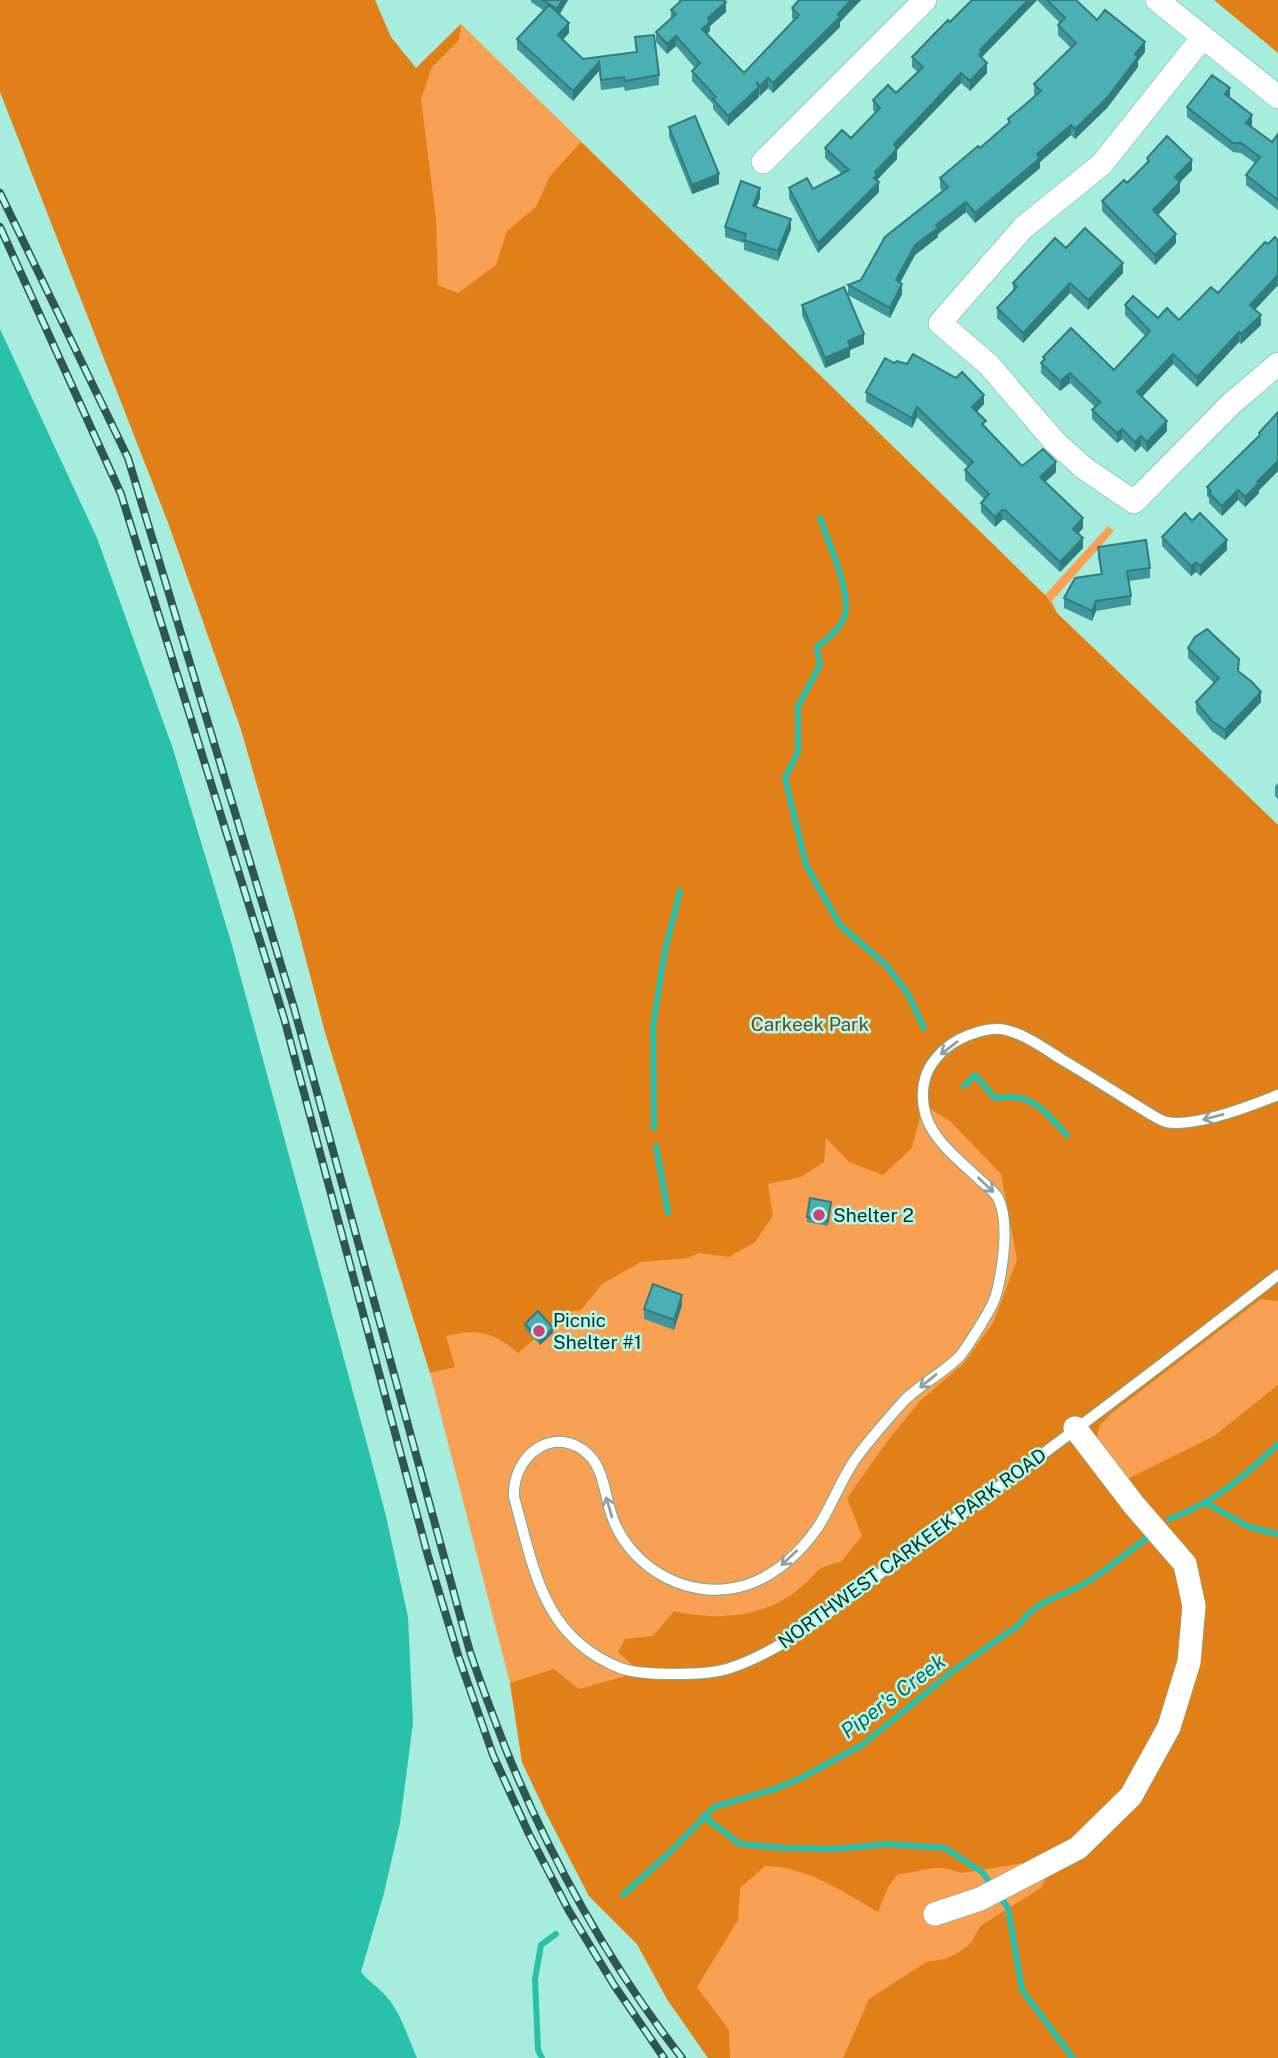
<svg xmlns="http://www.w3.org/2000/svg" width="1278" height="2058" font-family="'Public Sans',sans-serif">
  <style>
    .green { fill: #f8a053 }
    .forest { fill: #e18019 }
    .water { fill: #29c1aa }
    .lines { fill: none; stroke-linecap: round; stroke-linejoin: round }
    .stream { stroke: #29c1aa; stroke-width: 6 }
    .service-casing { stroke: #6bafa0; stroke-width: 12 }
    .minor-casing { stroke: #6bafa0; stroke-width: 24 }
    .service { stroke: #fff; stroke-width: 10 }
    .minor { stroke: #fff; stroke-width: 23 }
    .rail-casing { stroke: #31564f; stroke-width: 8 }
    .rail { stroke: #b4faea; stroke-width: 5; stroke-dasharray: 16; stroke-linecap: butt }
    .wall { fill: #40979b }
    .shaded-wall { fill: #347b7e }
    .building { fill: #4ab0b4; stroke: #347b7e; stroke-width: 2 }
    .oneway { stroke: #93a09d }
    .poi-dot { fill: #cc427b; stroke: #b4faea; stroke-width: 2.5 }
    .labels { text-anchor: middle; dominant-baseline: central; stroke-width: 5; stroke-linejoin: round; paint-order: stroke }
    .park-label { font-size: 19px; fill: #6e4623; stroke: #b4faea }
    .poi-label { font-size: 19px; fill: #0f2b26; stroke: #b4faea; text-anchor: start }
    .street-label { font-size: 19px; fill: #0f2b26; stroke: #b4faea }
    .water-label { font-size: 21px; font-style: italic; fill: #1a6559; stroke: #b4faea }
  </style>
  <rect width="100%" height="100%" fill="#a7eddd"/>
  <!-- green -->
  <path class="green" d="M461,24L1045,595L1108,526L1114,531L1052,601L1057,613L1278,825V2058H708L667,1999L637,1944L589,1896L547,1815L522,1762L510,1683L430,1373L325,1032L296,921L241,730L169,525L110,369Z"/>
  <!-- forest -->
  <path class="forest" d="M0,0H375L391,37L416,68L461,24L459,40L432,67L421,99L436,218L438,285L458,293L496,265L507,231L536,207L550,176L581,142L1046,596L1057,613L1278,825V1301L1261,1299L1112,1413L1100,1425L1096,1440L1125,1480L1214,1436L1278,1385V2058H843L869,1999L926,1962L945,1959L958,1953L971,1943L980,1926L1041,1888L1055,1858L961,1873C933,1862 926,1872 898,1874L888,1887L878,1912C844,1892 806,1866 765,1866L740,1888L738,1920L697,1987L729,2030L730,2058H708L667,1999L637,1944L589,1896L547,1815L522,1762L510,1683L554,1669L579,1689L640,1672L618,1652L625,1639L653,1636L674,1611C717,1621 765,1618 800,1588C819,1573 814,1567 841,1562L862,1536L847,1498L889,1439L919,1402L964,1363L993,1323L1017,1260L1001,1174L950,1121L923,1105L912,1148L883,1175L849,1162L826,1138L824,1162L801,1177L768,1184L773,1216L755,1242L729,1257L699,1253L688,1258L641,1262L602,1284L581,1310L565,1312L518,1353C494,1332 477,1328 446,1336L455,1367L430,1373L325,1032L296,921L241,729L169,525L0,92Z
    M1214,0H1278V53Z"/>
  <!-- water -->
  <path class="water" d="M0,329L97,538L173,749L232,945L363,1429L386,1516L408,1617L413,1723L400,1823L384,1893L361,1972C369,1982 378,1987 386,1996C401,2013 408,2038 417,2058H0Z"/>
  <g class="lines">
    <!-- stream -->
    <path class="stream" d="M820,518C828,542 851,591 845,614C841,629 828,638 817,647L820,665L798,706V752L785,778L806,865L840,925L887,966L908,994L924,1028
      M964,1086L975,1075L995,1098C1033,1092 1043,1110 1067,1135
      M654,1128L653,1026L665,950L680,891
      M656,1146L668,1213
      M1206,1503L1249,1527L1278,1534
      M1169,1519C1214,1503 1244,1477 1278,1444
      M703,1816L740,1844L785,1848L834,1849L888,1844L945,1848L982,1872L993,1887
      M623,1895L668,1854L714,1807L775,1789L801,1778L862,1745L953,1671L1020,1624C1036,1599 1066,1596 1089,1581C1109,1568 1128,1552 1147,1538
      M999,1895L1008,1908L1022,1990L1073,2058
      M542,2058L538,2050L535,1979L541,1945L556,1934"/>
    <!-- service casing -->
    <g class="service-casing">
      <path id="service" d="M1278,1095C1251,1106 1195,1128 1166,1122C1160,1120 1152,1115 1147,1112C1118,1094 1090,1076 1061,1059C1044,1048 1026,1035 1006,1030C990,1026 972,1033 958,1040C942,1049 927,1065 924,1083C916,1129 950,1151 980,1180C986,1185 994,1191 998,1198C1005,1211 1005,1232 1004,1247C1003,1261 999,1290 993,1303C988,1314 968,1346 960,1356C943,1374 918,1385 902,1403C885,1422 868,1441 854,1461C840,1482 831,1507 818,1527C801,1552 775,1576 746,1585C692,1602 633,1571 613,1519C605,1499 605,1471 589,1455C556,1423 512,1454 514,1497C534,1568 542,1637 620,1668C641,1676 708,1676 730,1668C791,1648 850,1595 902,1557C1029,1466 1154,1371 1278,1275"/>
    </g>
    <!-- minor casing -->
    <g class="minor-casing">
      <path id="minor" d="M1157,0L1278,97
        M1203,37L1102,164L1023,228L940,323L989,365L1054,441L1084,468L1134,502L1232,403L1278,364
        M763,162L925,0
        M935,1914L980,1899L1078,1848L1131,1796L1169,1727L1189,1662L1194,1606L1185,1564L1134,1505L1075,1428"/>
    </g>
    <!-- service -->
    <use href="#service" class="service"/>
    <!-- minor -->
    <use href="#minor" class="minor"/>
    <!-- rail casing -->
    <g class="rail-casing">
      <path id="rail" d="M0,193L128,458L294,1008L470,1652C481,1684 493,1716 505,1747C548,1855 611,1967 682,2058
        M0,227L121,494L284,1018L428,1556L459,1658L493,1755L529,1834L569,1911L614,1985L664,2058"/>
    </g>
    <!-- rail -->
    <use href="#rail" class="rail"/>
  </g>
  <!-- wall -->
  <path class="wall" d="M531,0H568L559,14L569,33L563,39L583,59L636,52L635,37L659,75V85L625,91L624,87L601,90L599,71L573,101L517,49V39L543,10L531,2Z
    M679,0H725L726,12L710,26V31L707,34L744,73L794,20L792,18V8L799,0H861L840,22V27L773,93L768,88L760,96L759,94V97L728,126L713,109V104L692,81V71L695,68L676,46L667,54L656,42V32L671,18V10L679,2Z
    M972,0H1076L1097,20L1145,52L1138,61V67L1107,108L1075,139L1071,135L1040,162V168L975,223L966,212L938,234V237L915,255L900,283L902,294L890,318L848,295V285L861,280L942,191L940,188V178L980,148L1008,123V119L1035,96L1034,94V84L1071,48L1058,35V25L1060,23L1037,0L982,57L987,73L970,91L961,83L897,150V159L877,180L879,192L818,253L789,198V188L813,189L842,174L825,158V148L851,138L876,113L873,110V100L896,93L918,72L912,67V57Z
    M1230,98L1252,125L1251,127L1272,142L1278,134V210L1246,185V175L1255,163L1241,153L1233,152L1187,117V107Z
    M669,127L719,184L692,194L669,137Z
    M1147,158L1192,170L1180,182V192L1158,215L1176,243L1155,265L1102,211V201L1127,183L1147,164Z
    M760,198L756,207L791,229L778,261L744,250V243L725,237V227Z
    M1278,241V287L1277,286L1255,310L1261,325L1241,344L1239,342L1197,387L1173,364L1142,397L1167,431L1147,452L1141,446L1135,452L1122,439L1117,443L1092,419V410L1095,407L1070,383L1060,391L1041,373V363L1043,361V357L1114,370L1145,336L1125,315V305L1158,318L1179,320L1218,293L1268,244Z
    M1066,248L1123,273L1088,310L1070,293L1023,343L997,318V308L1013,291V283Z
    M802,305L864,344L850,350V357L825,368L802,315Z
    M894,363L984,404L977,412L986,428L1022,466L1056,472L1045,482L1083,528L1078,534L1083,548L1060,572L1005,520H1002L995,527L981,512V503L984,499L965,480V470L968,467L917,417L912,428L866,402V392Z
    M1278,412V471L1259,490V493L1245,507L1238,500L1222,516L1209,503V498L1207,496V487L1259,436V433Z
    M1192,521L1227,550L1200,576L1196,572L1191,576L1162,546V537Z
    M1098,547L1150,568V578L1129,581L1131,596V605L1096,611L1092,621L1064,608V598L1101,574L1098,557Z
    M1188,648L1239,672L1261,702L1225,740L1212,731L1196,712V702L1214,683L1188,658Z
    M1278,783V799L1275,796V786Z
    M831,1207L828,1226L807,1222V1217Z
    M682,1305L674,1330L644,1319V1309Z
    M525,1324L553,1333L540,1345L525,1329Z"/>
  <!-- shaded-wall -->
  <path class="shaded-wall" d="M562,0H568L557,19V9Z
    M851,0H861L840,22V27L773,93V83Z
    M1028,0H1037L982,57V62L979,55L980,50Z
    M726,2V12L710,26V31L702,39V29L708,18Z
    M569,23V33L558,45V35Z
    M676,36V46L667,54V44Z
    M1145,42V52L1138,61V67L1107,108L1075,139V129Z
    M599,62V71L573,101V91Z
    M987,63V73L970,91V81Z
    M961,73V83L897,150V159L877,180V183L879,182V192L818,253V243L875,172L895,143Z
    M768,78V88L760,96V86Z
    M759,87V97L728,126V116Z
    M1230,88V98L1225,94Z
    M1252,115V125L1246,133V123Z
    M1071,125V135L1040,162V168L975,223V213L1037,154Z
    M1192,160V170L1180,182V192L1153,220V210L1175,177Z
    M719,174V184L692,194V185Z
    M760,188V198L753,216V206Z
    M966,202V212L938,234V237L915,255L896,290V280L915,245L936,225Z
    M791,219V229L778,261V251Z
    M1176,234V243L1155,265V255Z
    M1123,263V273L1088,310V300Z
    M1277,276V286L1250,315V305Z
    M1070,283V293L1023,343V333Z
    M902,284V294L890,318V308Z
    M1261,315V325L1241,344V334Z
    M1239,332V342L1197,387V377Z
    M864,334V344L850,350V357L825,368V358L848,341Z
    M1173,354V364L1137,402V392Z
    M1070,373V383L1060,391V381Z
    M984,395V404L972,417V407Z
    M917,407V417L912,428V418Z
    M1167,421V431L1147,452V442Z
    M1122,429V439L1117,443V433Z
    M1141,436V446L1135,452V442Z
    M1278,461V471L1259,490V493L1245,507V497L1257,482Z
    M1056,462V472L1040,487V477Z
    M1238,490V500L1222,516V506Z
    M1002,510V520L995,527V517Z
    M1083,518V528L1073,539V529Z
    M1083,538V548L1060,572V562Z
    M1227,540V550L1200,576V566Z
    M1196,562V572L1191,576V566Z
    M1096,601V611L1092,621V611Z
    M1261,692V702L1225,740V730Z
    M682,1295V1305L674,1330V1320Z
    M553,1328V1333L540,1345V1340Z"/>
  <!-- building -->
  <path class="building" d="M543,0H562L557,9Z
    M682,0H724L726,2L708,18L710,22L702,29L744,73L799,15L792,8L799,0H851L838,14L840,17L773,83L768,78L760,86L756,82L759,87L728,116L713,99L716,97L692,71L700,63L676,36L667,44L656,32L676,14L671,10Z
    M972,0H1028L980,50L982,52L979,55L987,63L970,81L961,73L895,143L894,145L897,149L875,172L877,175L874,178L879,182L818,243L789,188L807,178L813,189L849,170L825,148L842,130L851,138L880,108L873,100L888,85L896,93L923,67L912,57L948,20L950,22Z
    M1047,0H1076L1097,20L1105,10L1145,42L1135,54L1138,57L1107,98L1075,129L1071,125L1037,154L1040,158L975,213L966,202L936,225L938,228L915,245L896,280L902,284L890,308L848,285L861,280L885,237L948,187L940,178L978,146L980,148L1010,122L1008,119L1041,91L1034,84L1076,43L1058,25L1065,18Z
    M549,5L569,23L558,35L583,59L637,52L635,37L654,35L659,75L625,81L624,77L601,80L599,62L573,91L517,39Z
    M1212,75L1230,88L1225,94L1252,115L1246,123L1272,142L1278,134V200L1246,175L1260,157L1241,143H1233L1187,107Z
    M695,116L719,174L692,185L669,127Z
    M1167,136L1192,160L1175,177L1180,182L1153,210L1176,234L1155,255L1102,201L1124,180L1127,183L1149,161L1147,158Z
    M741,181L760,188L753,206L791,219L778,251L744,240L746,234L725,227Z
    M1085,228L1123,263L1088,300L1070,283L1023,333L997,308L1017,287L1013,283L1055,238L1066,248Z
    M1275,237L1278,241V277L1277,276L1250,305L1261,315L1241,334L1239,332L1197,377L1173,354L1137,392L1167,421L1147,442L1141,436L1135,442L1122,429L1117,433L1092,410L1100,402L1070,373L1060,381L1041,363L1045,359L1043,357L1071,328L1114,370L1150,331L1125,305L1133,296L1158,318L1167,308L1179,320L1211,287L1218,293L1265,242L1268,244Z
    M844,287L864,334L848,341L850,347L825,358L802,305Z
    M913,354L956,378L962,372L984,395L972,407L986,421L982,424L1022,466L1043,449L1056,462L1040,477L1083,518L1073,529L1083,538L1060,562L1005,510H1002L995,517L981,503L989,494L965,470L973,462L917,407L912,418L866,392L885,358L894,363L897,361L907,364Z
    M1278,412V461L1257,482L1259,483L1245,497L1238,490L1222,506L1209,493L1211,491L1207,487L1260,435L1259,433Z
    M1185,513L1192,521L1200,513L1227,540L1200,566L1196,562L1191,566L1162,537Z
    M1146,540L1150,568L1127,571L1131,596L1096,601L1092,611L1064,598L1075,578L1102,574L1098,547Z
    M1207,629L1239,659L1238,671L1252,682L1261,692L1225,730L1212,721L1196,702L1219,678L1188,648L1195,637Z
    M810,1198L831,1202L828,1221L807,1217Z
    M653,1284L682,1295L674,1320L644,1309Z
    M538,1311L553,1328L540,1340L525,1324Z"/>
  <!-- one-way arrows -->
  <defs><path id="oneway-shaft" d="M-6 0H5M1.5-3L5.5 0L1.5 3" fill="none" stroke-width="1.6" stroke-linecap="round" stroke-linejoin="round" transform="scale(1.75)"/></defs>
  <g class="oneway">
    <use href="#oneway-shaft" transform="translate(949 1048) rotate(143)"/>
    <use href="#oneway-shaft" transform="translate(1213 1117) rotate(165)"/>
    <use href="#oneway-shaft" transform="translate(986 1185) rotate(44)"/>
    <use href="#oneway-shaft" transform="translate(928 1381) rotate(141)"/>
    <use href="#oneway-shaft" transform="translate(609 1507) rotate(-106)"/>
    <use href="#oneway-shaft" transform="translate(789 1558) rotate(137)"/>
  </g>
  <!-- markers -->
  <g class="poi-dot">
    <circle cx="819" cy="1215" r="7"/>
    <circle cx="539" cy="1331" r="7"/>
  </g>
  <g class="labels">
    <!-- park labels -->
    <g class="park-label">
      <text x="810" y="1024">Carkeek Park</text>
    </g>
    <!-- poi labels -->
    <g class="poi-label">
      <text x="833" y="1215">Shelter 2</text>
      <text x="553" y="1320">Picnic<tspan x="553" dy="22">Shelter #1</tspan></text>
    </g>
    <!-- street labels -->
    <g class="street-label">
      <text transform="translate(912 1548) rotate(-36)">NORTHWEST CARKEEK PARK ROAD</text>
    </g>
    <!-- water labels -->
    <g class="water-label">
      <text transform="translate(893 1696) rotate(-37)">Piper's Creek</text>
    </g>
  </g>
</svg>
